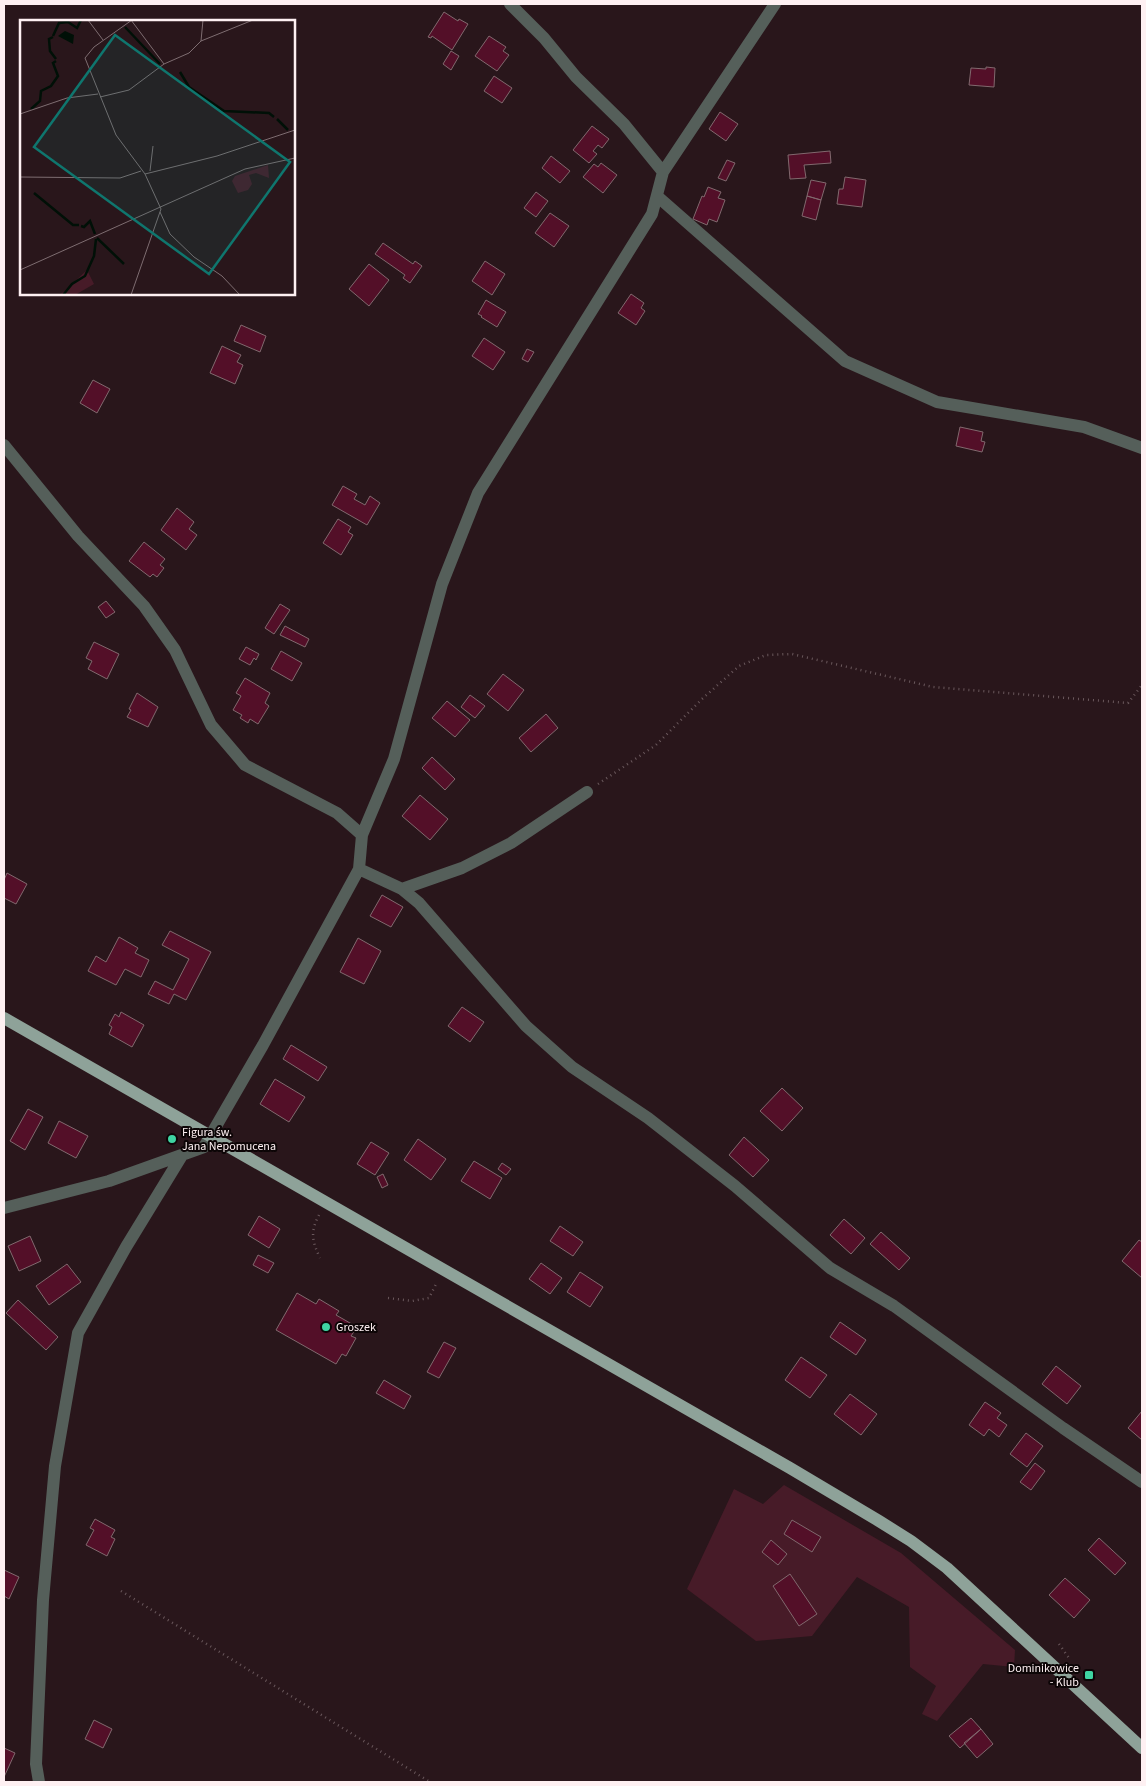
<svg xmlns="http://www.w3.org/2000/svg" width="1146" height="1786" font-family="'Source Sans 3',sans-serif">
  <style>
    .green { fill: #471b28 }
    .building { fill: #530f28; stroke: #81696e }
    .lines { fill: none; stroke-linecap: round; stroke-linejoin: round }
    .path { stroke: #6a585c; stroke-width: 2.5; stroke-dasharray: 1 4; stroke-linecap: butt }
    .minor { stroke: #555f5a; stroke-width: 12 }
    .major { stroke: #8ea299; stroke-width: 12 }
    .poi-dot { fill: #3fd4a2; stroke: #0c0506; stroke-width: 2 }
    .labels { text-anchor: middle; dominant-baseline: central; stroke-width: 4; stroke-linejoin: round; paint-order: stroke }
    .poi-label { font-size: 12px; fill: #fef0f2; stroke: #0c0506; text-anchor: start }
    .inset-river { fill: none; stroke: #001007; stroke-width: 2.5 }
    .inset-road { fill: none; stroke: #7e6d71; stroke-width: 1 }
    .view { fill: #0f766e; fill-opacity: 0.15; stroke: #0f766e; stroke-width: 2.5 }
    .inset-edge { fill: none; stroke: #fef0f2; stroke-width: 2.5 }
  </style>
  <rect width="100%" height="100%" fill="#29161b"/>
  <!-- green -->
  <path class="green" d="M784,1485L901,1553L1015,1650L1014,1667L983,1664L937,1721L922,1714L936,1686L910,1667L909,1607L857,1577L812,1636L756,1641L687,1589L734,1489L763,1504Z"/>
  <!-- building -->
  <path class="building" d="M444,12L458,21L459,19L468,24L452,50L432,36L431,38L428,37Z
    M489,36L506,47L503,51L509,55L497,71L475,56Z
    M451,51L459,56L451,70L443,64Z
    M986,67L995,68L994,87L969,85L971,68L986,69Z
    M494,76L512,88L502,103L484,91Z
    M720,112L738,124L726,141L709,129Z
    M592,126L609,139L602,148L598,145L593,151L597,154L589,163L573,150Z
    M830,151L831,163L804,165L806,178L790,179L788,155Z
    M551,156L570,171L560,183L542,168Z
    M727,160L735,163L726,181L718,178Z
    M601,163L617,175L603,193L583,177L594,164L598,167Z
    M845,177L866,180L862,207L837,204L839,189H843Z
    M811,180L826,183L821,200L807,196Z
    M708,187L721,192L718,198L725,200L717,222L709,219L707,225L693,219L702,196L704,197Z
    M536,192L548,201L536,217L524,208Z
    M807,196L821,200L816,220L802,216Z
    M550,213L569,226L554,247L535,233Z
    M383,243L413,264L415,261L422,266L410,283L403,278L405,275L375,254Z
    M485,261L505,274L492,295L472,281Z
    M369,264L389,280L369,306L349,289Z
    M631,294L644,303L641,308L645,311L636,325L618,313Z
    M486,300L506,312L497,327L481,317L482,316L478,314Z
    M241,325L266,336L260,352L234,341Z
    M484,338L505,352L493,370L472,356Z
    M222,346L241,355L237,362L243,365L235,384L210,373Z
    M527,349L534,352L528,362L522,359Z
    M93,380L110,389L97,413L80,403Z
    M960,427L983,432L981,441L985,442L982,452L956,446Z
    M343,486L357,494L354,499L365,505L370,496L380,503L367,525L332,505Z
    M177,508L194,522L189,529L197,535L186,550L161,530Z
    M338,519L351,527L348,532L353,535L341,555L323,543Z
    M144,542L165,559L160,565L164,568L157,577L153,574L150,577L129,561Z
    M106,601L115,612L106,618L98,607Z
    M280,604L290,610L274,634L265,628Z
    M285,626L309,639L305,647L280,635Z
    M94,642L119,654L107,679L88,669L92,661L86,658Z
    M246,647L259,654L256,660L254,658L250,665L239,659Z
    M281,651L302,663L292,681L271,669Z
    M503,674L524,690L508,711L487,694Z
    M245,678L270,693L265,703L269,706L258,724L250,719L248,723L240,718L242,715L233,710L241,696L236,693Z
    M137,693L158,707L148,727L127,717L131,710L129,709Z
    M470,695L485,706L475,718L461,707Z
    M447,701L470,720L455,737L432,718Z
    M546,714L558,728L531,752L519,738Z
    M432,757L455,779L445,790L422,768Z
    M420,795L448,819L430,840L402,816Z
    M7,873L27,884L16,904L4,898V880Z
    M382,895L403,907L391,927L370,916Z
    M170,931L211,952L186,1000L174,994L169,1004L148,994L155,981L173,990L189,959L162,945Z
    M119,937L138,948L135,953L149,960L141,977L125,969L116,985L88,971L96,956L106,962Z
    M358,938L381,951L364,984L340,972Z
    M462,1007L484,1022L470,1042L448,1026Z
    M121,1012L144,1025L132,1047L109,1034L112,1027L109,1025L115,1014L119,1017Z
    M291,1045L327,1067L318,1081L283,1059Z
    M275,1079L305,1097L289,1122L260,1104Z
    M782,1088L803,1108L782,1131L760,1111Z
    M28,1109L43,1117L25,1150L10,1141Z
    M59,1121L88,1136L76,1158L48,1143Z
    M744,1137L769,1160L753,1177L729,1155Z
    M418,1139L446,1159L431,1180L404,1160Z
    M371,1142L389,1153L375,1175L357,1164Z
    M474,1161L502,1178L490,1199L461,1181Z
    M502,1163L511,1169L506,1175L498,1169Z
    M383,1174L388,1185L382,1188L377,1177Z
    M259,1216L280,1229L269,1248L248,1235Z
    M844,1219L865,1238L851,1254L830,1235Z
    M560,1226L583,1242L573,1256L550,1241Z
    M881,1232L910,1258L899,1270L870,1244Z
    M30,1236L41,1261L19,1271L8,1246Z
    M1139,1240L1142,1242V1278L1122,1261Z
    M258,1255L274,1263L268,1273L253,1265Z
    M541,1263L562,1278L550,1294L529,1279Z
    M67,1264L81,1282L49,1305L36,1286Z
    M580,1272L603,1287L590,1307L567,1292Z
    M297,1293L316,1304L319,1299L339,1311L336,1315L357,1327L351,1336L356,1338L346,1356L342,1354L336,1364L276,1330Z
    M18,1300L58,1337L46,1350L6,1313Z
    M840,1322L866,1340L856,1355L830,1337Z
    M444,1342L456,1348L439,1378L427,1372Z
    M801,1357L827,1375L810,1398L785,1380Z
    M1056,1366L1081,1386L1067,1404L1042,1384Z
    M384,1380L411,1396L404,1409L376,1393Z
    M850,1394L877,1414L861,1435L834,1414Z
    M985,1402L1001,1413L997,1418L1007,1425L999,1437L989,1429L984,1436L969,1425Z
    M1142,1411V1440L1128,1428Z
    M1026,1433L1043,1446L1027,1467L1010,1454Z
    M1035,1463L1045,1471L1031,1490L1020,1482Z
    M95,1519L115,1530L111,1537L115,1539L107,1556L86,1545L94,1530L90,1528Z
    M792,1520L821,1537L812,1552L784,1534Z
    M1099,1538L1126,1563L1115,1575L1088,1550Z
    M771,1540L787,1554L778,1565L762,1552Z
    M4,1570L19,1577L9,1599L4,1596Z
    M790,1574L817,1614L799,1626L773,1586Z
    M1065,1578L1090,1600L1074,1618L1049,1595Z
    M971,1718L981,1729L960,1748L949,1736Z
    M94,1720L112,1729L103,1748L85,1739Z
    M981,1729L993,1744L977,1758L964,1743Z
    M4,1748L15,1753L4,1777Z"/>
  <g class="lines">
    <!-- path -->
    <path class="path" d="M598,784L656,745L702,699L739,666L766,655L792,654L933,687L1128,703L1142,685
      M319,1215C310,1232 312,1241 320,1258
      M388,1298L412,1301L429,1298L437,1282
      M121,1591L430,1782
      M1059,1644L1069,1658"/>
    <!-- minor -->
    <path class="minor" d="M510,4L544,38L576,77L624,124L663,172
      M657,196L845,361L937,402L1084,427L1142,448
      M4,445L78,536L144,606L175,650L211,725L245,765L337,813L362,835
      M359,869L402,889L419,903L526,1026L572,1067L648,1118L735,1186L830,1268L894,1306L1063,1428L1142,1482
      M402,889L462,868L511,843L587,792
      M4,1208L109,1181L204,1147L263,1045L359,869L362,835L394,759L442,584L478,493L652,214L663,172L775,4
      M39,1782L36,1764L43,1600L55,1466L78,1333L126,1247L181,1157"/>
    <!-- major -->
    <path class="major" d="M4,1018L790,1468L879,1521L911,1541L947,1568L1142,1748"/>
  </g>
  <!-- markers -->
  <g class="poi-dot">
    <circle cx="172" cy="1139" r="5"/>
    <circle cx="326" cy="1327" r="5"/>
    <rect x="1084" y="1670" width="10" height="10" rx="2.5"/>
  </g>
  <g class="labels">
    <!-- poi labels -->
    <g class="poi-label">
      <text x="182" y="1132">Figura św.<tspan x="182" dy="14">Jana Nepomucena</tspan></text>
      <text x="336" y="1327">Groszek</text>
      <text x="1079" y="1668" text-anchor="end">Dominikowice<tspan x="1079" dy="14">- Klub</tspan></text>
    </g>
  </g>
  <!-- overview -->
  <g transform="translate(20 20)">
    <rect width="275" height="275" fill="#29161b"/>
    <path d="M248,145L249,158L236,153L229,155L232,164L228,170L218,173L212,161L215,156ZM67,250L74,264L55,275H40Z" fill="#471b28"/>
    <path d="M45,11L54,15L53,24L38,16Z" fill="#001007"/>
    <path class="inset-river" d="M105,7L140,44M33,16L39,3L48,2L57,8L61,0M33,17L29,19L30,31L36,39M160,52L169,67L204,91L249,93L254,97M11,89L20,81L21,71L31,66L38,56L33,43L36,41M257,99L268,110M14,173L53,205H59M61,206L64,207L70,201L75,214M77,218L104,244M43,275L52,264L65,256L74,236L76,219"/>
    <path class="inset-road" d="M68,0L83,20M111,0L144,44M181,21L183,0M80,77L109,70L144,44L169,33L181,21L233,0M0,94L47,78L78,74M130,151L133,126M125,154L197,136L275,110M0,157L100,158L121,151M140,192L150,214L174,237L202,256L220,275M0,250L225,149L275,138M111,275L141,189L125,154L96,115L65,38L74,27L112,0"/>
    <path class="view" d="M95,15L270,142L189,254L14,127Z"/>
    <rect width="275" height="275" class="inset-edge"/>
  </g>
  <!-- border -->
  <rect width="1146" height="1786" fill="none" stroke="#fef0f2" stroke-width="10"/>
</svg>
